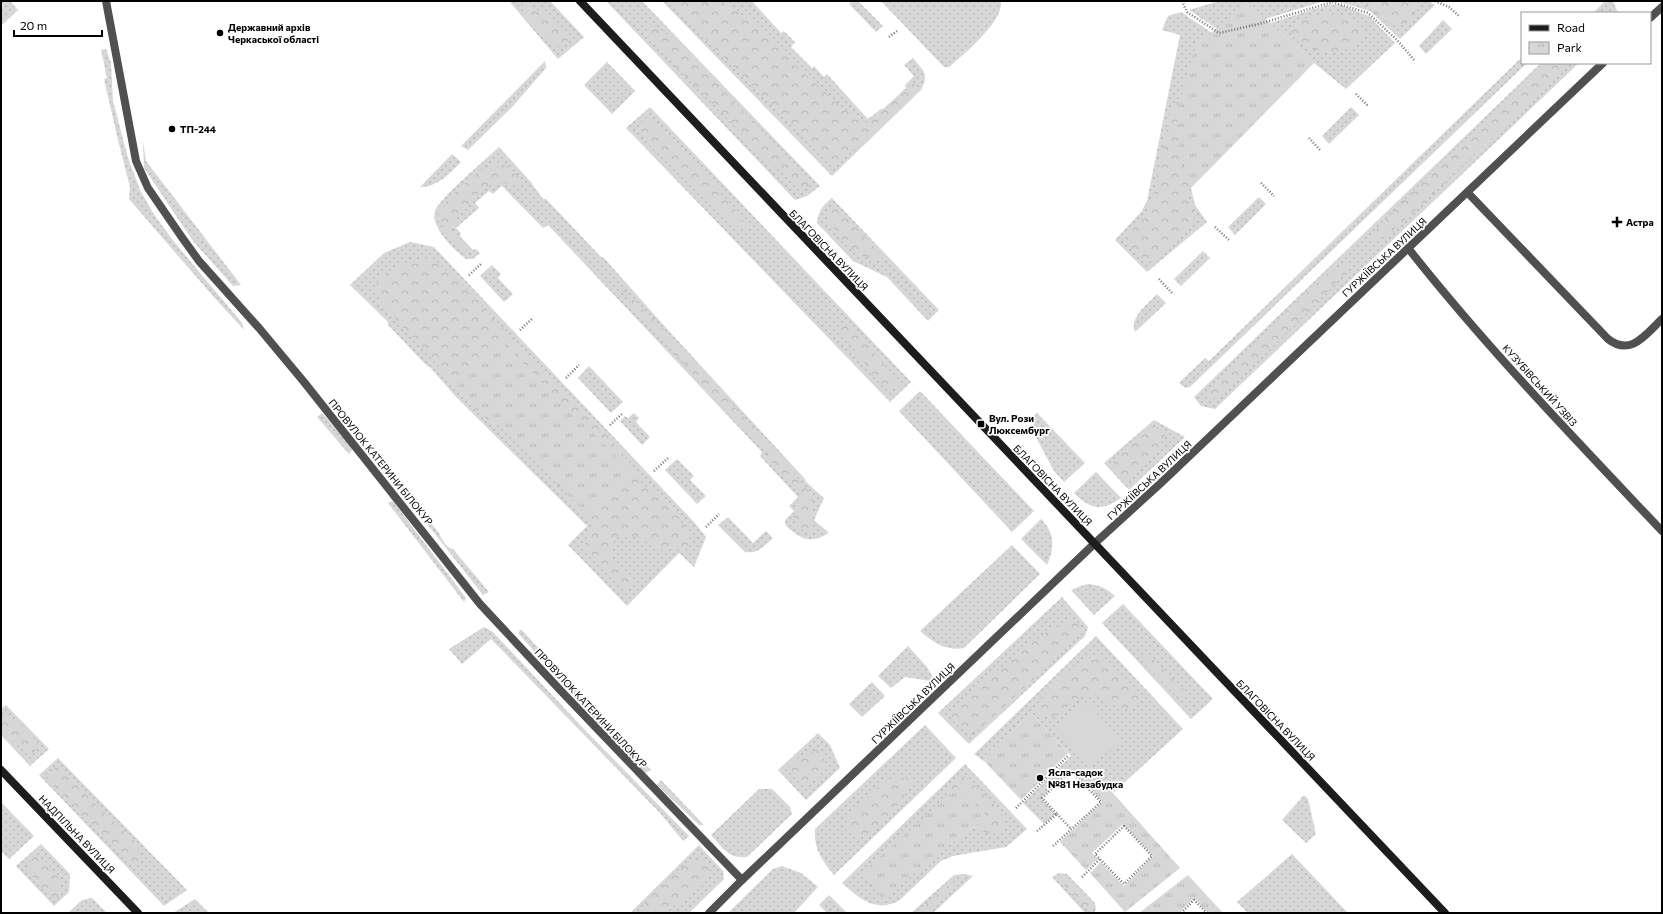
<svg xmlns="http://www.w3.org/2000/svg" width="1663" height="914" font-family="Commissioner,sans-serif">
  <style>
    .grass { fill: url(#grass-dots); fill-rule: evenodd }
    .forest { fill: url(#forest-crowns) }
    .park { fill: url(#park-tufts) }
    .garden { fill: #d7d7d7 }
    .lines { fill: none; stroke-linecap: round; stroke-linejoin: round }
    .path { stroke: #727272; stroke-width: 2.5; stroke-dasharray: 1 2; stroke-linecap: butt }
    .service { stroke: #505050; stroke-width: 8 }
    .minor { stroke: #505050; stroke-width: 8 }
    .secondary { stroke: #1d1d1d; stroke-width: 8 }
    .poi-dot { fill: #000; stroke: #fff; stroke-width: 1.5 }
    .labels { text-anchor: middle; dominant-baseline: central; stroke-width: 3.5; stroke-linejoin: round; paint-order: stroke }
    .poi-label { font-size: 10px; font-weight: bold; fill: #000; stroke: #fff; text-anchor: start }
    .street-label { font-size: 10px; fill: #000; stroke: #fff }
  </style>
  <defs>
    <pattern id="grass-dots" width="8" height="8" patternUnits="userSpaceOnUse"><rect width="8" height="8" fill="#d7d7d7"/><path d="M2 2h.1M6 6h.1" fill="none" stroke="#b7b7b7" stroke-width="1.8" stroke-linecap="round"/></pattern>
    <pattern id="forest-crowns" width="20" height="18" patternUnits="userSpaceOnUse"><rect width="20" height="18" fill="#d7d7d7"/><path d="M2 6a3 3 0 1 1 6 0M12 15a3 3 0 1 1 6 0" fill="none" stroke="#b7b7b7"/></pattern>
    <pattern id="park-tufts" width="24" height="20" patternUnits="userSpaceOnUse"><rect width="24" height="20" fill="#d7d7d7"/><path d="M3 7l-1-3M5 7V3M7 7l1-3M15 17l-1-3M17 17v-4M19 17l1-3" fill="none" stroke="#b7b7b7"/></pattern>
  </defs>
  <rect width="100%" height="100%" fill="#fff"/>
  <!-- grass -->
  <path class="grass" d="M1,1H10L18,10L1,26Z
    M509,1H550L584,37L558,59Z
    M606,1H642L820,186L807,196L795,200Z
    M662,1H752L781,33L784,31L795,42L791,47L812,68L814,66L824,77L827,74L868,119L881,109H883L906,88L905,85L914,76L904,65L913,58C923,70 930,74 921,90L832,176Z
    M852,1H858L883,26L876,32L849,4Z
    M881,1H1001C1004,21 963,55 949,67H944Z
    M1219,1H1325L1265,19L1248,4L1217,29L1189,10Z
    M1345,1H1429L1435,5L1400,39L1370,11L1339,2Z
    M1605,1H1613L1618,13H1593Z
    M1330,4L1341,5L1369,16L1395,43L1346,89L1314,63L1270,23Z
    M1181,12L1212,33L1196,45L1191,188L1195,205L1207,222L1147,272L1115,240L1141,212L1147,201L1180,35L1162,30L1168,16Z
    M1443,20L1452,29L1426,54L1419,46Z
    M106,49L111,63L113,101L128,158L140,190L155,216L175,243L242,323L244,330L212,295L129,199L130,187L118,140L104,79L107,78L101,50Z
    M1522,57V63H1527L1190,387L1185,388L1179,383L1205,358L1209,361Z
    M545,61L546,68L513,106L468,150L461,146Z
    M607,62L635,91L612,114L584,85Z
    M1541,63H1579L1215,409L1201,406L1194,397Z
    M650,107L911,382L890,402L626,128Z
    M1351,107L1359,115L1329,144L1322,136Z
    M143,141L146,161L241,285L233,286L193,241L144,168Z
    M499,147L530,181L543,199H546L601,257L604,258L668,330L805,479L806,482L824,498L814,520L829,533C810,544 802,540 786,526L785,520L794,511L789,506L798,497L760,456L762,452L548,225L543,228L502,186L493,194L489,191L475,203L479,208L456,228L461,233L460,236L473,250L476,249L480,253L473,259H466C454,250 430,227 435,211C439,199 487,158 499,147Z
    M452,154L461,162C449,174 438,187 420,187Z
    M1259,197L1266,204L1235,235L1228,227Z
    M832,198L939,310L928,321L887,277L853,261L817,223C818,211 823,205 832,198Z
    M410,242L434,247L694,522L706,537L694,567L679,553L627,606L568,545L587,526L456,397L429,366L428,367L388,325V322L350,285L384,253Z
    M1203,251L1210,258L1181,286L1174,279Z
    M492,265L501,274L498,278L513,294L504,302L480,276Z
    M1157,294L1166,303L1135,332C1129,317 1147,305 1157,294Z
    M589,366L623,402L611,413L578,378Z
    M920,391L1034,511L1012,532L899,411Z
    M322,413L353,449L349,454L317,417Z
    M634,413L639,418L636,422L650,437L642,445L620,421L625,416L628,418Z
    M1037,413L1085,463L1064,482L1054,471L1033,432V416Z
    M1154,420L1185,437L1129,490L1104,463Z
    M677,459L694,476L690,480L706,496L697,504L665,470Z
    M1096,472L1121,498C1101,512 1090,509 1074,493Z
    M399,484L439,533C441,539 447,548 453,549L489,592L483,595L398,487Z
    M393,501L466,598L464,602L388,503Z
    M728,517L753,543L766,531L773,538C764,546 758,554 745,552L718,525Z
    M1041,519C1055,533 1055,548 1047,565L1021,539Z
    M1012,545L1040,574L964,648C945,651 934,643 920,631Z
    M1088,584C1100,585 1106,588 1115,596L1094,615L1071,590L1081,586Z
    M1062,597L1088,627L1085,636L969,744L938,713Z
    M1123,604L1213,699L1191,719L1102,623Z
    M484,627L493,632L582,727L689,836L683,841L660,813L491,639L462,664L449,649Z
    M521,629L608,724L651,770L645,773L600,726L518,633Z
    M1096,636L1183,729L1114,792L1104,783L1093,792L1071,770L1041,798L1056,814L1044,824L1023,803L1071,756L1032,714L987,753L985,762L974,754Z
    M908,646L927,667L933,678L930,681L905,677L891,688L878,676Z
    M872,682L885,696L862,717L849,704Z
    M6,705L49,749L30,766L1,735V709Z
    M925,725L956,758L834,875C821,859 814,850 815,829Z
    M818,733L830,745L840,768L806,800L778,770Z
    M58,758L187,890L164,906L39,775Z
    M965,764L1027,829L1006,847L953,856L941,861L900,900C876,914 859,898 842,883ZM959,786L987,817L951,844Z
    M661,780L704,825H699L657,785Z
    M759,789H772L790,807L792,814L747,857C728,859 723,848 711,835Z
    M1304,795L1308,799L1316,834L1306,843L1282,820Z
    M1,802L34,836L9,859L1,851Z
    M41,844L70,874L69,892L54,906L16,866Z
    M699,845L723,871L724,879L689,913H632L631,912Z
    M1292,854L1348,913H1248L1237,902Z
    M782,866L801,873L818,887L794,913H728L773,869Z
    M1059,873L1067,874L1095,903L1096,909L1094,913H1085L1052,877Z
    M965,874L973,876L933,913H911L954,875Z
    M829,895L847,913H827L819,905Z
    M92,898L107,913H68L82,900Z
    M195,899L209,913H173Z"/>
  <!-- forest -->
  <path class="forest" d="M668,1H721L756,24L799,69L844,109L862,122H871L911,85L915,84L917,85L916,89C906,103 846,161 832,166Z
    M1372,2C1386,2 1404,0 1417,6C1414,22 1400,29 1385,21C1378,17 1371,10 1365,4Z
    M520,4C533,6 571,24 568,40C567,43 564,45 563,48C553,47 521,14 520,4Z
    M1328,12C1342,15 1360,17 1365,32C1357,61 1294,55 1290,29C1299,18 1315,15 1328,12Z
    M650,22C673,36 692,59 711,78C743,111 776,143 805,178L809,186L802,188C771,169 739,130 713,104C691,81 660,55 645,26Z
    M1545,63H1569L1415,211L1386,236L1375,243L1370,239L1377,228L1441,163Z
    M1186,96L1195,151L1189,196C1189,204 1196,211 1195,216C1195,226 1162,258 1153,261C1151,262 1149,261 1147,261C1140,256 1125,248 1126,238L1145,214L1152,201L1170,112L1175,103Z
    M646,118C661,126 745,215 749,230L744,231L725,217L648,144C644,138 639,131 640,124Z
    M498,162C507,165 520,175 523,184L520,188C511,184 502,181 493,184C480,189 452,216 453,230C454,238 464,247 469,253C454,247 440,228 438,212C448,198 482,165 498,162Z
    M834,205L872,244L883,259L881,261L864,257L847,246L829,222L828,216L831,206Z
    M425,258L440,264L457,280L612,441L633,466L641,484L654,490L687,528L690,538L686,550L669,549L664,551C649,543 631,531 615,537L611,551L612,561L631,578V586L628,592L623,590L587,553C582,538 590,538 593,526L587,517L568,499L564,487L505,426C494,427 488,419 480,413L384,306L375,293C374,271 408,263 425,258Z
    M1343,264L1348,266L1345,273C1318,302 1290,331 1261,358C1245,373 1230,390 1211,400L1206,398L1209,392C1235,363 1263,335 1291,308C1307,292 1323,275 1343,264Z
    M619,285L637,302L670,336L767,442L805,487L813,499L812,519L815,532L810,534C801,530 795,527 793,517L796,511V503L800,494L769,459L757,438L735,419L652,329L631,304Z
    M842,323C852,326 897,376 899,386L891,390L885,388L880,384L842,334L841,327Z
    M1154,427H1158L1164,431L1166,434C1159,450 1141,472 1126,479C1090,468 1139,434 1154,427Z
    M1069,620C1076,620 1079,624 1083,630L1082,633L989,721L970,736L953,721L950,714L952,711C970,691 991,675 1013,658C1031,644 1048,629 1069,620Z
    M1144,653L1150,656L1182,687L1185,696L1181,700L1178,698L1147,667L1141,658L1142,654Z
    M1098,657C1111,664 1137,685 1140,700C1123,723 1107,694 1088,695C1073,695 1066,713 1052,717C1049,717 1045,717 1042,717L1035,711C1037,699 1072,666 1083,660C1087,657 1093,658 1098,657Z
    M4,715C17,716 48,743 32,755L28,754L1,732V716Z
    M819,750C836,767 810,802 788,769C793,758 808,751 819,750Z
    M55,768H59L64,771L88,797L133,839L140,853L138,864L135,865L131,862C101,836 70,808 45,776L48,772Z
    M895,776L910,779L912,781C912,792 872,837 860,837C854,837 848,832 844,828C847,813 881,782 895,776Z
    M963,776C974,784 1007,812 1006,826C1003,830 999,834 993,834C979,835 949,806 946,793L959,777Z
    M38,857C51,862 61,879 62,893L57,899C45,895 13,862 38,857Z
    M700,857L710,867V876L701,887L664,913H637C647,900 685,859 700,857Z
    M1061,876C1073,884 1084,895 1092,907L1090,912L1076,900L1059,879Z
    M956,881L959,883L957,886L930,913H915L947,886Z"/>
  <!-- park -->
  <path class="park" d="M1248,3L1314,63L1191,188L1179,155L1177,111L1196,45Z
    M502,342L632,472L588,515L458,385Z
    M1032,714L1068,753L1021,800L985,762L987,753Z
    M1104,783L1180,868L1125,912L1090,873L1101,862L1124,886L1153,856L1123,824L1092,853L1098,859L1086,870L1060,842L1102,802L1093,792Z
    M959,786L987,817L951,844L883,899L861,874Z
    M1188,875L1223,913H1208L1194,898L1179,913H1139Z"/>
  <!-- garden -->
  <path class="garden" d="M1087,701L1121,741L1090,767L1056,728Z"/>
  <g class="lines">
    <!-- path -->
    <path class="path" d="M1182,1L1187,12L1219,33L1259,24L1332,2L1368,13L1397,40L1415,61
      M1435,1L1449,7L1459,16
      M889,37L897,31
      M1356,94L1368,106
      M1309,138L1321,151
      M1261,183L1274,196
      M1215,227L1229,240
      M469,275L481,264
      M1159,279L1172,293
      M520,330L533,318
      M566,378L579,365
      M610,425L623,413
      M654,471L668,458
      M706,527L719,514
      M1016,808L1069,755
      M1057,814L1071,829
      M1124,826L1152,856L1124,884L1095,854Z
      M1037,831L1057,814L1042,798L1071,771L1101,802L1052,847
      M1082,877L1100,859
      M1181,913L1194,900L1207,913"/>
    <!-- service -->
    <path class="service" d="M106,1L136,161L148,188L181,236L199,261L259,328L304,382L480,604L562,692L742,880
      M1468,193L1608,339C1631,357 1646,334 1662,319"/>
    <!-- minor -->
    <path class="minor" d="M1650,18L1662,7
      M1408,248C1486,347 1575,439 1662,531
      M709,913L742,880L1094,544L1162,482L1603,63"/>
    <!-- secondary -->
    <path class="secondary" d="M580,1L1445,913
      M1,770L138,913"/>
  </g>
  <!-- markers -->
  <g class="poi-dot">
    <circle cx="220" cy="33" r="4"/>
    <circle cx="172" cy="129" r="4"/>
    <path d="M1615 216h4v4h4v4h-4v4h-4v-4h-4v-4h4z"/>
    <rect x="977" y="420" width="8" height="8" rx="2"/>
    <circle cx="1040" cy="778" r="4"/>
  </g>
  <g class="labels">
    <!-- poi labels -->
    <g class="poi-label">
      <text x="228" y="27">Державний архів<tspan x="228" dy="12">Черкаської області</tspan></text>
      <text x="180" y="129">ТП-244</text>
      <text x="1626" y="222">Астра</text>
      <text x="989" y="418">Вул. Рози<tspan x="989" dy="12">Люксембург</tspan></text>
      <text x="1048" y="772">Ясла-садок<tspan x="1048" dy="12">№81 Незабудка</tspan></text>
    </g>
    <!-- street labels -->
    <g class="street-label">
      <text transform="translate(829 250) rotate(46)">БЛАГОВІСНА ВУЛИЦЯ</text>
      <text transform="translate(1384 257) rotate(-43)">ГУРЖІЇВСЬКА ВУЛИЦЯ</text>
      <text transform="translate(1540 385) rotate(48)">КУЗУБІВСЬКИЙ УЗВІЗ</text>
      <text transform="translate(381 462) rotate(51)">ПРОВУЛОК КАТЕРИНИ БІЛОКУР</text>
      <text transform="translate(1149 480) rotate(-43)">ГУРЖІЇВСЬКА ВУЛИЦЯ</text>
      <text transform="translate(1053 485) rotate(46)">БЛАГОВІСНА ВУЛИЦЯ</text>
      <text transform="translate(913 703) rotate(-44)">ГУРЖІЇВСЬКА ВУЛИЦЯ</text>
      <text transform="translate(591 708) rotate(47)">ПРОВУЛОК КАТЕРИНИ БІЛОКУР</text>
      <text transform="translate(1276 720) rotate(46)">БЛАГОВІСНА ВУЛИЦЯ</text>
      <text transform="translate(77 834) rotate(46)">НАДПІЛЬНА ВУЛИЦЯ</text>
    </g>
  </g>
  <!-- border -->
  <rect width="1663" height="914" fill="none" stroke="#000000" stroke-width="4"/>
  <!-- legend -->
  <rect x="1521" y="12" width="130" height="52" fill="#ffffff" stroke="#999999"/>
  <rect x="1529" y="25" width="20" height="6" fill="#1d1d1d" stroke="#999999"/>
  <text x="1557" y="32" font-size="12" fill="#000000">Road</text>
  <rect x="1529" y="42" width="20" height="12" fill="url(#park-tufts)" stroke="#999999"/>
  <text x="1557" y="52" font-size="12" fill="#000000">Park</text>
  <!-- scale -->
  <path d="M14 30v6h88v-6" fill="none" stroke="#000000" stroke-width="2"/>
  <text x="20" y="30" font-size="12" fill="#000000" stroke="#ffffff" stroke-width="3" paint-order="stroke">20 m</text>
</svg>
